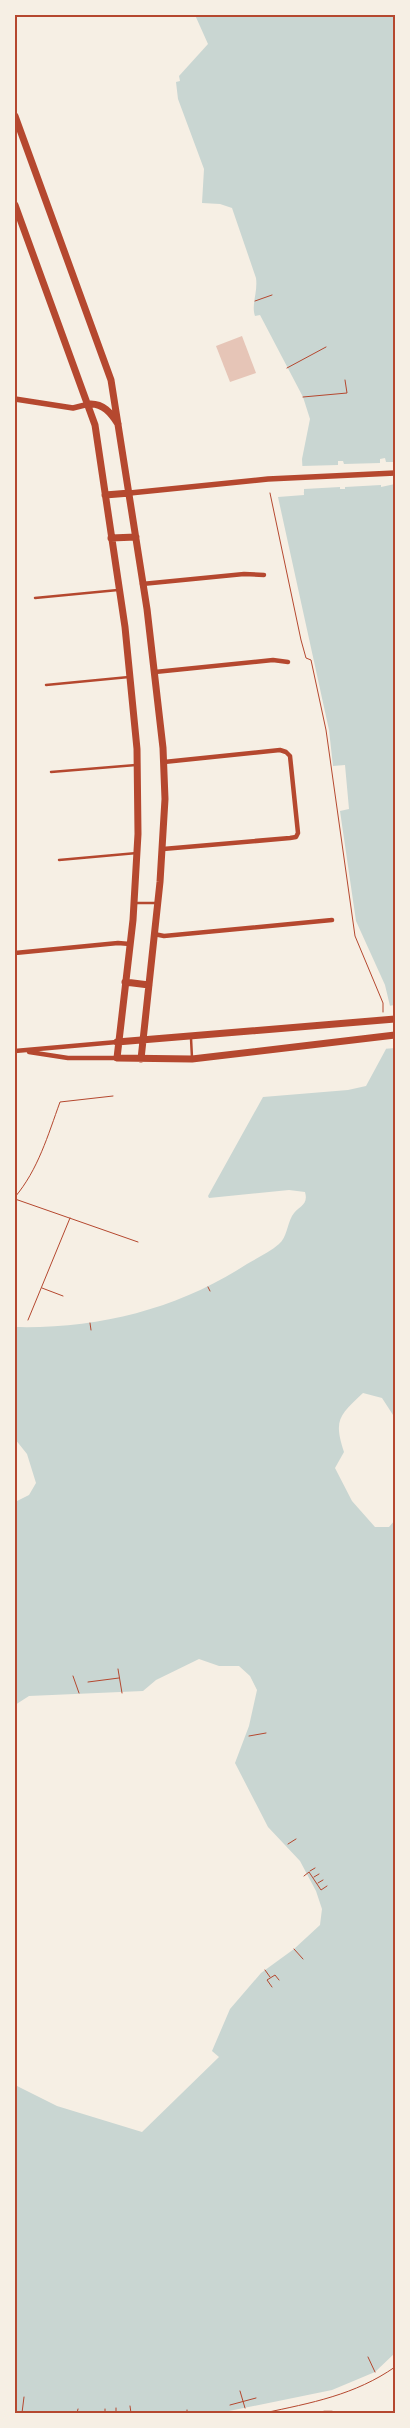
<svg xmlns="http://www.w3.org/2000/svg" width="410" height="2428" font-family="Figtree,sans-serif">
  <style>
    .water { fill: #c9d6d2 }
    .pier { fill: #f6efe4 }
    .building { fill: #e6c5b7 }
    .lines { fill: none; stroke-linecap: round; stroke-linejoin: round }
    .path { stroke: #b5482f; stroke-width: 1 }
    .service { stroke: #b5482f; stroke-width: 2.5 }
    .minor { stroke: #b5482f; stroke-width: 4.5 }
    .tertiary { stroke: #b5482f; stroke-width: 5.5 }
    .secondary { stroke: #b5482f; stroke-width: 7 }
    .neatline { fill: none; stroke: #b5482f; stroke-width: 2 }
  </style>
  <rect width="100%" height="100%" fill="#f6efe4"/>
  <!-- water -->
  <path class="water" d="M195,15H395V1418L382,1398L363,1393C340,1415 333,1419 344,1452L335,1468L352,1501L375,1527H389L395,1520V2353L375,2372L332,2390L219,2413H15V2085L57,2106L142,2132L219,2057L212,2051L230,2009L261,1973L294,1949L320,1925L322,1909L316,1891L300,1861L268,1827L235,1763L249,1726L257,1690L250,1676L239,1666H219L199,1659L156,1680L143,1691L29,1696L15,1705V1502L29,1495L36,1483L27,1454L15,1439V1327C98,1329 178,1309 247,1264C257,1258 270,1252 279,1244C287,1237 287,1225 292,1216C298,1206 309,1206 305,1192L289,1190L209,1198L208,1196L263,1097L348,1090L366,1086L386,1049L390,1006L385,985L356,921L340,811L349,809L345,765L333,766L329,730L278,497L304,495L302,459L310,419L303,397L260,315L255,316C251,305 258,292 256,278L232,208L220,204L202,203L204,169L178,99L176,82L180,81L179,76L208,44Z"/>
  <!-- pier -->
  <path class="pier" d="M385,458L386,462H395V484L381,487V485L345,487V489H340V487L304,489V492H301L299,463H302V466L338,465V461H343L344,464L380,463V459Z
    M395,1005V1048L383,1049L388,1006Z"/>
  <!-- building -->
  <path class="building" d="M242,336L256,373L230,382L216,346Z"/>
  <g class="lines">
    <!-- path -->
    <path class="path" d="M255,301L272,295
      M287,368L326,347
      M303,397L347,393L345,380
      M270,493L301,640L306,658L311,660L326,730L355,936L383,1003V1012
      M15,1197C38,1170 48,1135 60,1102L113,1096
      M15,1199L138,1242
      M208,1287L210,1291
      M42,1288L63,1296
      M28,1320L70,1218
      M90,1323L91,1330
      M118,1669L122,1693
      M73,1676L79,1693
      M88,1682L119,1678
      M249,1736L266,1733
      M288,1844L296,1839
      M310,1871L315,1868
      M304,1876L309,1872L321,1890L327,1886
      M314,1877L319,1874
      M318,1883L323,1880
      M294,1949L303,1959
      M265,1970L270,1977
      M272,1987L267,1980L275,1975L279,1980
      M368,2357L375,2372
      M240,2391L245,2408
      M230,2405L256,2398
      M130,2406L131,2413
      M116,2408V2413
      M105,2409V2413
      M170,2412V2413
      M22,2413L24,2397
      M77,2413L78,2409
      M187,2413V2410
      M264,2413C311,2403 355,2395 395,2367"/>
    <!-- service -->
    <path class="service" d="M35,598L118,590
      M46,685L129,677
      M51,772L136,765
      M59,860L137,853
      M135,903H157
      M191,1038L192,1058"/>
    <!-- minor -->
    <path class="minor" d="M142,584L244,574L264,575
      M155,672L273,660L288,662
      M163,849L290,838L296,837L298,833L290,756L286,752L280,750L164,762
      M154,934L164,936L332,920
      M15,953L118,943L130,944
      M15,1051L117,1042
      M29,1052L68,1058H117
      M324,2413H332"/>
    <!-- tertiary -->
    <path class="tertiary" d="M15,399L73,408L89,404
      M130,493L268,479L395,473"/>
    <!-- secondary -->
    <path class="secondary" d="M15,116L111,380L147,609L163,748L165,799L160,882L141,1059
      M15,205L95,425L125,627L137,749L138,834L133,920L117,1058L192,1059L395,1035
      M89,404C103,403 111,413 118,424
      M105,495L130,493
      M111,538L136,537
      M125,982L149,985
      M117,1042L395,1019"/>
  </g>
  <!-- border -->
  <rect width="410" height="2428" fill="none" stroke="#f6efe4" stroke-width="32"/>
  <rect x="16" y="16" width="378" height="2396" class="neatline"/>
</svg>
